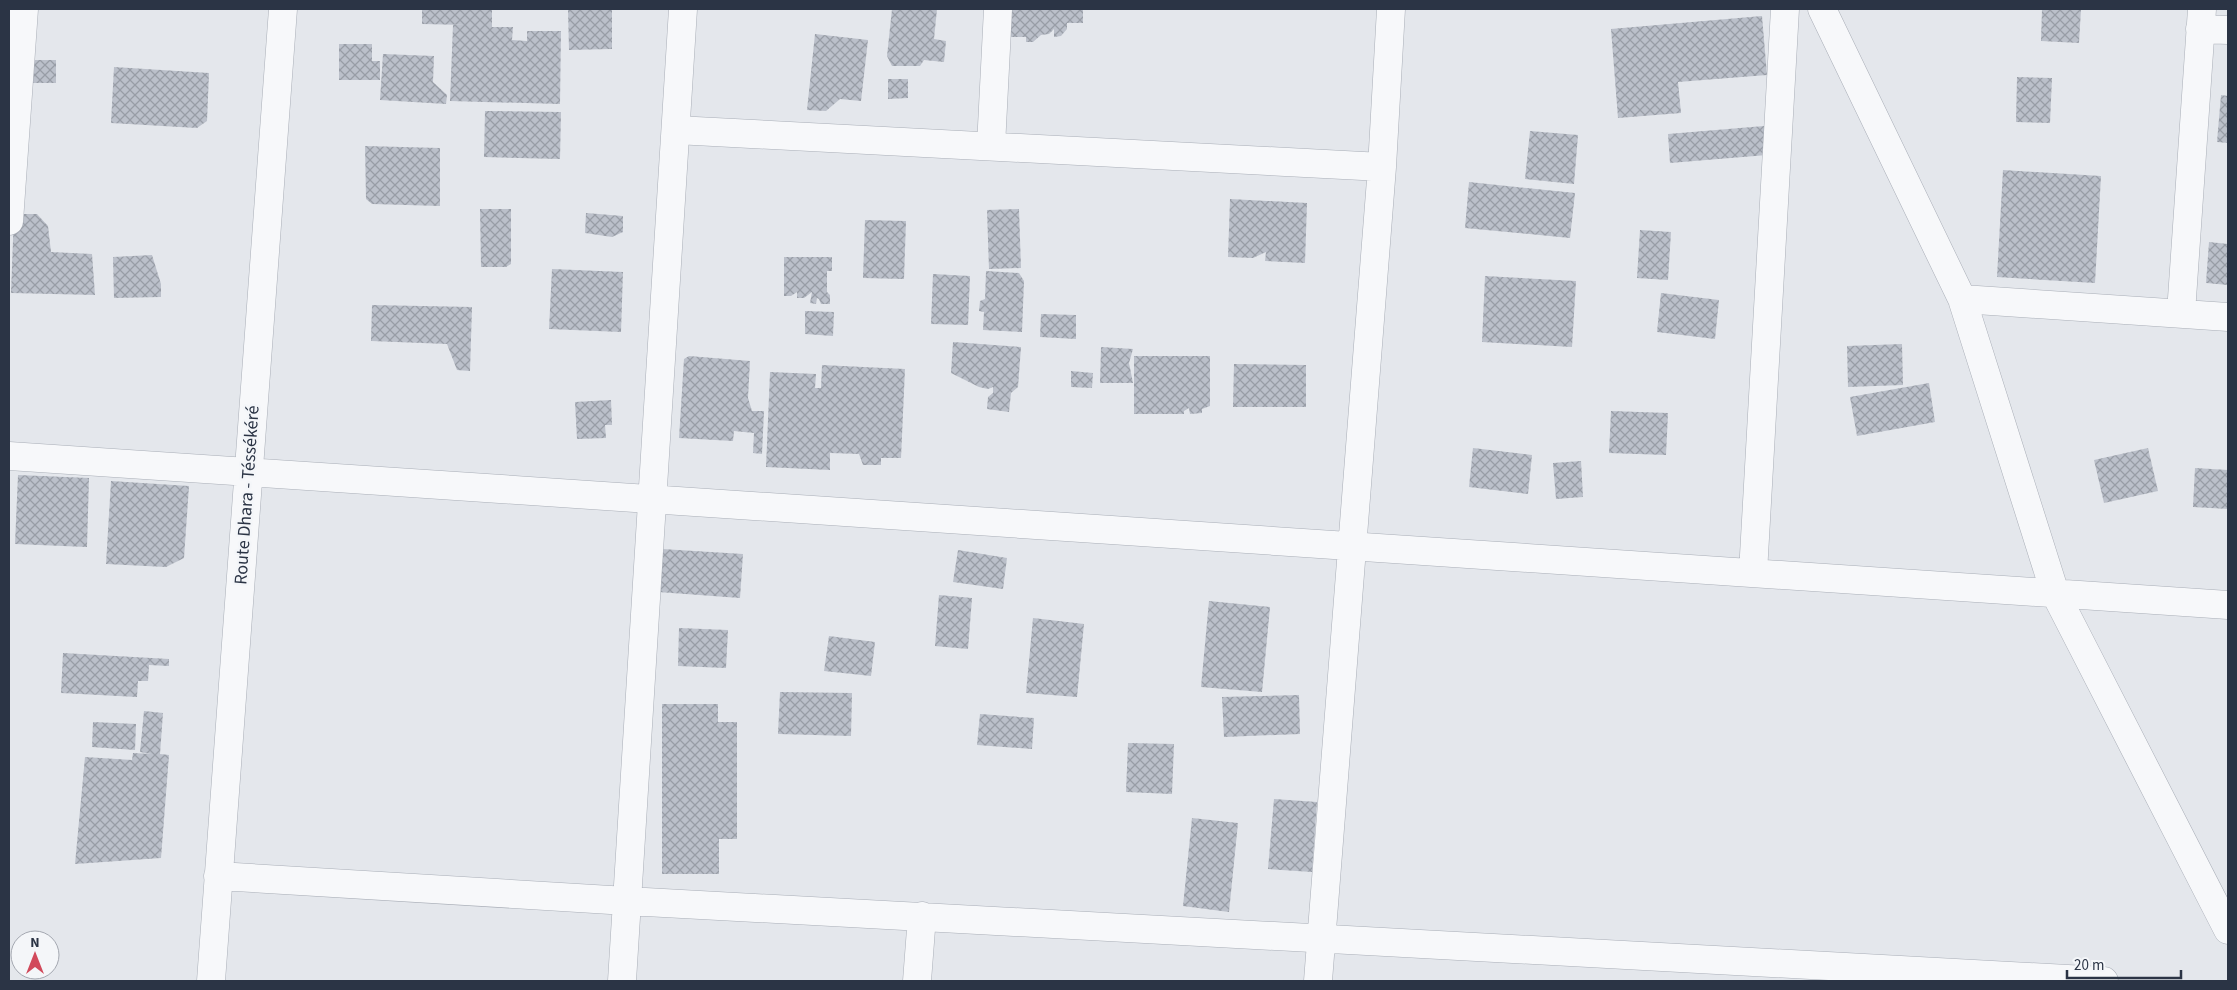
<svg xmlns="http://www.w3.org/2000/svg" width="2237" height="990" font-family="'Source Sans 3',sans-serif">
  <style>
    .building { fill: url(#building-cross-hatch) }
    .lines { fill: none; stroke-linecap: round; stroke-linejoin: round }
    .minor-casing { stroke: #a9aeb7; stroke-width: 29 }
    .minor { stroke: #f7f8fa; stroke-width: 28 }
    .labels { text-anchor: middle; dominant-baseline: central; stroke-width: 5; stroke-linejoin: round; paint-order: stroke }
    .street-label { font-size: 18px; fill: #2b3445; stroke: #f4f6f9 }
  </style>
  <defs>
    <pattern id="building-cross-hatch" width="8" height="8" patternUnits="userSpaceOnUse" patternTransform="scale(1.25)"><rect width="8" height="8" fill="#bbc0ca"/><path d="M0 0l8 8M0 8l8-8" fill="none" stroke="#989da6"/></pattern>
  </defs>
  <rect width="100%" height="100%" fill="#e4e7ec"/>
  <!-- building -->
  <path class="building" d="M422,9H492V27H513L512,40L527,41V31H561L560,104L450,101L453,25H465L422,24Z
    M568,9H612V49L569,50Z
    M892,9H937L934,39L946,41L944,62L924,60L920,66H892L887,56Z
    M1010,9H1083V23H1067V29L1061,36L1054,37V29L1049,34L1041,35L1033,42H1026V37H1010Z
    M2042,9H2081L2079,43L2041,41Z
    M1762,16L1767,75L1678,82L1681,113L1618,118L1611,29Z
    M815,34L868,40L861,101L840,99L826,111L807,110Z
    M339,44H372V61H380V80H339Z
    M383,54L434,56L433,82L447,95L446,104L380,100Z
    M24,60H56V83H25Z
    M114,67L209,73L207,121L197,128L111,123Z
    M2017,77L2052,78L2050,123L2016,122Z
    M888,79H908V98L888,99Z
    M2221,95L2228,96V143L2217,142Z
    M485,111L561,112L560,159L484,157Z
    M1764,126L1767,155L1670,163L1668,134Z
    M1530,131L1578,135L1574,184L1525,179Z
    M365,146L440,148V206L372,204L366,199Z
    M2003,170L2101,176L2095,283L1997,277Z
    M1469,182L1575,193L1570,238L1465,228Z
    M1230,199L1307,203L1305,263L1265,261L1266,252L1253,258L1228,257Z
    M480,209H511V264L506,267H481Z
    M1019,209L1021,268L989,269L987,210Z
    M586,213L623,216V232L612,237L585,233Z
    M14,214H37L48,226L51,252L92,254L95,295L11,293Z
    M865,220L906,221L904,279L863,278Z
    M1640,230L1671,232L1668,280L1637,278Z
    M2209,242L2228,244V285L2206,283Z
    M152,255L161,284V297L114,298L113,257Z
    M784,257H832V271H827V292L830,295V304H821L819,299L817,298L816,304L810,303L812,292L804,298H797V292L791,296H784Z
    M552,269L623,272L621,332L549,329Z
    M986,271L1019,273L1024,281L1022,332L983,330L984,312L979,311L980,301L985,299Z
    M933,274L970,276L968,325L931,324Z
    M1485,276L1576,281L1572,347L1482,342Z
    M1661,293L1719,300L1715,339L1657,332Z
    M372,305L472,307L470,371L457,370L447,344L371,341Z
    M805,311L834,312L833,336L805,334Z
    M1041,314L1076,315V339L1040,337Z
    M953,342L1021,347L1018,387L1011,393L1009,412L987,409L988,397L993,393V387L988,389L979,387L951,373Z
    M1902,344L1903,385L1848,387L1847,346Z
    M1101,347L1133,349L1129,363L1133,383H1100Z
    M689,356L750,361L748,398L752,411H764L762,454L753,453L754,433L734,431L733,441L679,438L684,359Z
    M1134,356H1210V406L1202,409V413L1190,414L1189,408L1184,411V414H1134Z
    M1234,364L1306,365V407H1233Z
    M822,365L905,369L901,458H881V465H863L859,454L830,453V470L766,467L770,372L816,374L815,388H821Z
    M1071,371L1093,373L1092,388L1071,387Z
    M1929,383L1935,422L1857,436L1850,397Z
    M611,400L612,425H605L606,438L577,439L575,402Z
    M1611,411L1668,413L1666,455L1609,453Z
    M1473,448L1532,455L1528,494L1469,487Z
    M2148,448L2158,491L2104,503L2094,460Z
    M1581,461L1583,497L1556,499L1553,463Z
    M2195,468L2228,470V509L2193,507Z
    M18,475L89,478L87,547L15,544Z
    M111,481L189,486L184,558L166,567L106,564Z
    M662,549L743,554L740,598L658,592Z
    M958,550L1007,558L1003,589L953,582Z
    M939,595L972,598L968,649L935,646Z
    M1209,601L1270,607L1262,692L1201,687Z
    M1033,618L1084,624L1077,697L1026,693Z
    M679,628L728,630L726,668L678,666Z
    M829,636L875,642L871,676L824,671Z
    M63,653L169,659V666L149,665L148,681H138L137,697L61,693Z
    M780,692L852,693L851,736L778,734Z
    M1299,695L1300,734L1224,737L1222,697Z
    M662,704H718V722H737V839H719V874H662Z
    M144,711L163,713L160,754L169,755L161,858L75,864L85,757L132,760L133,753L151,754L140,752Z
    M980,714L1034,718L1032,749L977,745Z
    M93,722L136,724L135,750L92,747Z
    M1128,743L1174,744L1172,794L1126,792Z
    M1274,799L1317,802L1312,872L1268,869Z
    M1192,818L1238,823L1229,912L1183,906Z"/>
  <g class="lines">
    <!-- minor casing -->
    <g class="minor-casing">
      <path id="minor" d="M1822,9L1962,299L2055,593L2228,930
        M2200,29L2228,30
        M676,130L1382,167
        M991,146L998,9
        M9,221L24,9
        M1962,299L2228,317
        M2181,313L2202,9
        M9,456L2228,605
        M1753,573L1785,9
        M218,876L627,901L2104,981
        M211,981L283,9
        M622,981L683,9
        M917,981L922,916
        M1318,981L1382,167L1391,9"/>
    </g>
    <!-- minor -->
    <use href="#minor" class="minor"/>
  </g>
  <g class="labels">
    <!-- street labels -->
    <g class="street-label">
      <text transform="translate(247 495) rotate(-86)">Route Dhara - Téssékéré</text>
    </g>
  </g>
  <!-- border -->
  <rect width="2237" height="990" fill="none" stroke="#2b3445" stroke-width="20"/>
  <!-- north arrow -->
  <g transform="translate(35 955)"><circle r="24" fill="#f4f6f9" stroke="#a4a8b1"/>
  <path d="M0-4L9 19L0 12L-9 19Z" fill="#d1495b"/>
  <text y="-8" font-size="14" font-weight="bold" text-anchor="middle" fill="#2b3445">N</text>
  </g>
  <!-- scale -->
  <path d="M2067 970v8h114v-8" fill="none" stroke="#2b3445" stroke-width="2.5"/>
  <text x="2074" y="970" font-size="15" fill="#2b3445" stroke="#f4f6f9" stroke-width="4" paint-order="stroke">20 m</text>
</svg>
